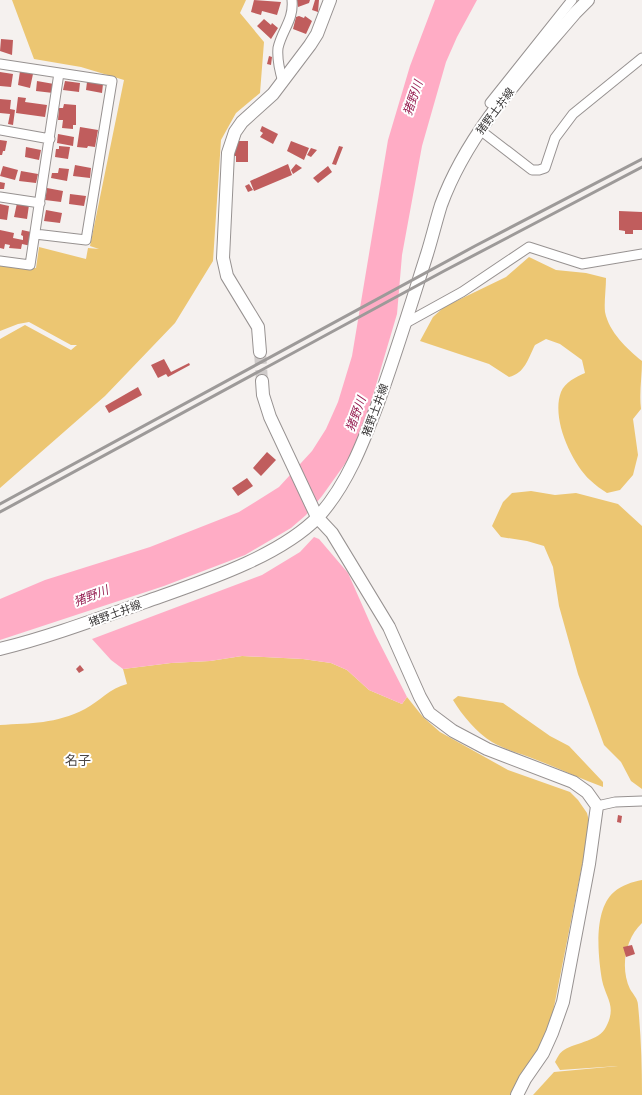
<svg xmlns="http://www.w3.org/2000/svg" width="642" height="1095" font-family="Jost,'Noto Sans JP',sans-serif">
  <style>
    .green { fill: #ecc672 }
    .water { fill: #ffacc5 }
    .building { fill: #c05d5d }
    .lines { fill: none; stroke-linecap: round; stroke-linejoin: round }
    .secondary-tunnel { stroke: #cfcbca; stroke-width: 12; stroke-dasharray: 12 6; stroke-linecap: butt }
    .street-casing { stroke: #979291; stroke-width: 11 }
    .secondary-casing { stroke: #979291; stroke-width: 14 }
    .street { stroke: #fff; stroke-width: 9 }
    .secondary { stroke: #fff; stroke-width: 12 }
    .rail { stroke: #9d9a99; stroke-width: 3 }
    .labels { text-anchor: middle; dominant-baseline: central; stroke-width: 4; stroke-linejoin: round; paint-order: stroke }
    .street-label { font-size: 11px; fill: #373535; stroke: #fff }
    .water-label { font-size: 12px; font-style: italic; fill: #982254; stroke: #fff }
    .quarter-label { font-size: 13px; fill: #4c4847; stroke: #fff }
  </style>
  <rect width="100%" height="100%" fill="#f5f1ef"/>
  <!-- green -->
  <path class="green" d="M12,0H246L240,13L264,42L260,93L236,113L221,140L213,261L175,323L105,396L0,488V339L25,325L71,350L77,345H71L29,322L18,324L0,331V264L36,268L39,247L86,259L88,248L99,249L90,246L124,80L81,67L34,59Z
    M529,257L556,270L586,273L606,278C606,289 604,302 605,312C609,332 627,349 642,361C642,377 639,393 641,409L633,419L638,455L633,475L620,490L607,493C601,489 595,485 590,480C571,462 551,418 561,392C565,382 576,377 585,373L582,360L560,344L546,339L535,345C528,359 525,373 509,377L489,364L420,341L433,317L444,307L506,277Z
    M531,491L555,495L576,493L618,504L642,526V789L631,781L621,762L604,745L578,674L559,606L553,567L544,546L527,541L501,537L492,526L503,502L512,493Z
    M242,656L303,659L331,663L347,670L369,690L402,704L407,697L423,717L440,732L508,770L570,792L578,800L587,813L590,825L553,1012L545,1035L515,1095H0V725C32,723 55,724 85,709C100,701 110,688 127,684L123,669L171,663L210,661Z
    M458,696L503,703L550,736L569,746L603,782V787C578,778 554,766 529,757C516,752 504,749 492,742C477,733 462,715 453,700Z
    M642,880V923C625,939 620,968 630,989C633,994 638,999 638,1005C641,1035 642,1065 642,1095H533L554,1072L618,1066L560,1070L555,1062C557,1058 560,1052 564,1050C577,1042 599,1041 606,1027C617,1006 606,999 602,980C598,956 593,910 614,892C622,885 632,882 642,880Z"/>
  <!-- water -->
  <path class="water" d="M435,0H477L457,37L446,62L422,146L402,255L397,314L368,412L352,454L322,496L306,515L291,528L245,555L164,586L0,640V599L45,580L150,547L239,512L279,487L312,451L326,429L338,402L352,356L388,140L410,66Z
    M314,537L319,539L348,573L375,634L407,697L402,704L369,690L347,670L331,663L303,659L242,656L210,661L171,663L123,669L111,660L92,639L262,575L300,552Z"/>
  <!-- building -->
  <path class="building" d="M254,0L281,2L277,15L262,11L261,15L251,12Z
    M297,0H310L309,3L298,7Z
    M315,0H319L318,12L312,10Z
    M299,16L304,18L305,16L312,21L306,34L293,29L296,17Z
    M264,19L271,25L272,23L278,28L271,39L257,26Z
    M1,39L13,40L12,55L0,51Z
    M269,56L272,57L271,65L267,64Z
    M20,71L33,74L30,88L18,85Z
    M0,72L13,74L11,87L0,86Z
    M37,81L54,84L53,93L36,91Z
    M65,81L80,83L79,92L63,90Z
    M87,82L103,84L102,93L86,90Z
    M18,97L26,98L25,102L47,105L45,117L16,113Z
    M0,99L11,100L10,109L15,110L13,125L8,124L10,114L0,113Z
    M64,104L76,105V125H73V129L62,128L63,120H58L59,108H63Z
    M262,126L278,134L273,144L260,137L263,133L260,131Z
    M80,127L98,130L95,147L88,146L87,148L77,147Z
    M58,134L74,137L73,146L57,143Z
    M0,140L7,141L5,151H3L2,155H0Z
    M235,141H248V162H236V156H233Z
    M291,141L309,148L304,160L287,151Z
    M59,146L70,147L68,159L55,157L56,149H59Z
    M339,146L343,147L336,165L332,164Z
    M26,147L41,150L39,160L25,157Z
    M311,148L317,150L311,157L307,155Z
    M288,164L292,175L254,191L250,181Z
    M296,164L302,168L293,174L291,170Z
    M75,165L91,168L90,178L73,176Z
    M3,166L18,170L15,180L0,176Z
    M328,166L332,172L318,183L313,178Z
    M59,168L69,169L67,181L51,178L52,173H58Z
    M21,171L38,174L36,183L19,181Z
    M0,182L5,183L4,189H0Z
    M249,184L253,190L248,192L245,186Z
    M47,188L63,191L61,202L45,200Z
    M70,194L86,196L84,206L69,204Z
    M17,203L29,205L27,219L14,217Z
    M0,204L9,206L7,220L0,219Z
    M46,210L62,213L60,223L44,221Z
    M619,211L642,212V230H633V234H625V231L619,230Z
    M0,230L14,233L13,238L23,240V236L21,235L22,230L31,232L30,237H32L31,246L22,244L21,249L9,248L10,245L5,244L4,249L0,248Z
    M164,359L171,372L189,363L190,365L168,377L166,374L158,378L151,365Z
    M138,387L142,395L109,413L105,406Z
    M267,452L276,460L261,476L253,468Z
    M247,478L253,486L238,496L232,488Z
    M80,665L84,670L79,673L76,669Z
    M618,815L622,816L621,823L617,822Z
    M632,945L635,954L626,957L623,947Z"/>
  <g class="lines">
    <!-- secondary-tunnel -->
    <path class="secondary-tunnel" d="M260,352L262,381"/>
    <!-- street casing -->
    <g class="street-casing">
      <path id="street" d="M0,64L112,81L86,240L35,234
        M283,82C280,72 277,58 278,48C282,30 294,20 292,0
        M490,103L572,0
        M0,130L50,139
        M480,130L532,170H539L545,168L555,138L573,114L642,58
        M0,197L40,203
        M0,261L30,265L59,73
        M404,324L462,292L529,247L582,264L642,254
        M597,806L615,802L642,801"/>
    </g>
    <!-- secondary casing -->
    <g class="secondary-casing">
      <path id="secondary" d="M260,352L258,327L227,276L223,258L228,153L235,132L242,122L273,94L310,45L317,34L330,0
        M262,381L263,395L270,417L317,517L332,533L389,627L420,697L429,713L453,731L487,749L573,782L587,792L597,806L589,864L563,1002L552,1033L543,1053L525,1079L517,1095
        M0,649C49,637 97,619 145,602C198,583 278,558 318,517C347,485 363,443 378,403C396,354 411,304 427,254C432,238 436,221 441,205C468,131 525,72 575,13L588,0"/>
    </g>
    <!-- street -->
    <use href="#street" class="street"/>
    <!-- secondary -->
    <use href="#secondary" class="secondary"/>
    <!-- rail -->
    <path class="rail" d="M0,504L475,246L642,159
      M0,512L444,271L642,167"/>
  </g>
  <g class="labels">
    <!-- street labels -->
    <g class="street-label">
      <text transform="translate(495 111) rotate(-53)">猪野土井線</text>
      <text transform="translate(375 410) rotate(-70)">猪野土井線</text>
      <text transform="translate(115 613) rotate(-20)">猪野土井線</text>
    </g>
    <!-- water labels -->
    <g class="water-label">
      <text transform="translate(413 98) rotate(-71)">猪野川</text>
      <text transform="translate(356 414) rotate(-70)">猪野川</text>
      <text transform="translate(91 596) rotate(-21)">猪野川</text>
    </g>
    <!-- quarter labels -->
    <g class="quarter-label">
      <text x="78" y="760">名子</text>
    </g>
  </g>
</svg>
